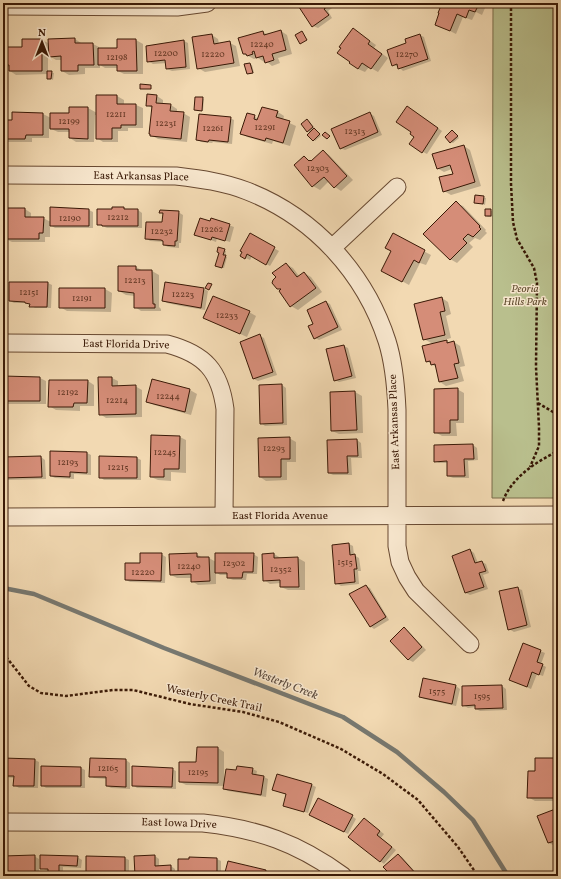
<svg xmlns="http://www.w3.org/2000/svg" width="561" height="879" font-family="Vollkorn,serif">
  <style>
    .green { fill: #b9bf8d; stroke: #7a6c4a }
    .shadow { fill: #0003 }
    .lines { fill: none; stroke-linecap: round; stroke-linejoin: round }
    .stream { stroke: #777870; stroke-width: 4.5 }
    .building { fill: #d58d78; stroke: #3a1906 }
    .minor-casing { stroke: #684931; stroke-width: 19 }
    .path { stroke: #3a1906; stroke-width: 2.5; stroke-dasharray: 3 2; stroke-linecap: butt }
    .minor { stroke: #f7e6cd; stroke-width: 17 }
    .labels { text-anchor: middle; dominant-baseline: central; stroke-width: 3; stroke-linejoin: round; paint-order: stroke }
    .number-label { font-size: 9px; fill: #613622 }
    .street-label { font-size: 11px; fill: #3a1906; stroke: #f7e6cd }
    .park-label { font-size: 11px; font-style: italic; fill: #604b2e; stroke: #f7e6cd }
    .water-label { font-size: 12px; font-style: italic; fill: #59483b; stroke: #f7e6cd }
  </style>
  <rect width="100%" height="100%" fill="#f2d9b2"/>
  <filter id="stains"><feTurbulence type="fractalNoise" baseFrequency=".005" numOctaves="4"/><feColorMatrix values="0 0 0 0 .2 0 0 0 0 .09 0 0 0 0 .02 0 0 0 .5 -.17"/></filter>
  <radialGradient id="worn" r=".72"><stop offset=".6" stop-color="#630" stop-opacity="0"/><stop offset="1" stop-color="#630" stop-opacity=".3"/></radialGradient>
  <!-- green -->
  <path class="green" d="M493,3H558V498H492Z"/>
  <!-- shadow -->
  <path class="shadow" d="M300,3H339L328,11L332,18L318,28L313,26Z
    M443,3H478V4L485,8L482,15L476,12L472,20L463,17L456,34L436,24Z
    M353,29L376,45L374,48L388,58L378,72L369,67L365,72L358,69Z
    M281,31L287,35L292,54L278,58L280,63L272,66L266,61L264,62L258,58L254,59L244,54L263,32L268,35Z
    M212,35L218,39L219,44L230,43L236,46L240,66L205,72L198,68Z
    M420,35L424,37L431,61L403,71L399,67L393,65L408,44Z
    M75,39L81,43L93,44L99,47V49H118V40H136L143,44V74H124L118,71V68H105L100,65V68H85V74L69,75L62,71V60H56L48,55V72L54,73L53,80L48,78V74L16,75L10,71V68L4,64L23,48L42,40L50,44Z
    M184,41L188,43L190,69L172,71L167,69V63L153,64L148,61Z
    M250,64L252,65L254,73L250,74L248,73Z
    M148,95L157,96L163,100V104L171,105L177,109V113H183L190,117L187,142L158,139L151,135L152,108L147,105Z
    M117,96L124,100V105H136L143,108V128H128V131H118V142H103L97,138V115H95L94,142H76L70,138V132H58L49,128V138H32V142H6L3,140V121H13V113L43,114L51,118L70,114V108H88L97,113Z
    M202,98L204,99L203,111L197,110L196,109Z
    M263,108L278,112L284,116L283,120L296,126L290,146L273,141L272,144L247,137L241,133L254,116L258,119Z
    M411,109L442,131L427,154L423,152L415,136Z
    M369,113L374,116L382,135L345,150L340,148Z
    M230,118L234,120L232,144L213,142L212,143L201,142L197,139Z
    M309,121L321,136L315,141L310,133L308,131Z
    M454,132L459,138L453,143L451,142Z
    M464,146L470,150L481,186L451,195L444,191L454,174L452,169L444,172L437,168Z
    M323,151L329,155L353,180L341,191L335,187L329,181L320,190L313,186L304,157L312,162Z
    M476,196L486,198L485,205L475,202Z
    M456,203L463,206L486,230L485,231L487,233L480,240L475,238L469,243L473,247L457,263L450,259Z
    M124,208L128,210H138L142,213V228H107L98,224V210Z
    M25,209L31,213V218H43L51,222L78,210H89L93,212V228H55L50,225V237H45V242H12L3,238V227H6Z
    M490,210L492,211V217H488L486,216Z
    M160,212H178L183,215L181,243H179V248L168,247L164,245V242L150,241L146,238L163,224V214Z
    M212,219L234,227L230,242L217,238L216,242L195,234L211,222Z
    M250,235L279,251L270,266L252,256L250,260L242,256Z
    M393,235L431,255L426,265L420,263L409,285L389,274L392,251Z
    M219,248L226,251L225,256L227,257L224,268L218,267L220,253Z
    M286,264L293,268L299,276L304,273L311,277L322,292L298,310L291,306L281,290L276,287Z
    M136,267L143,271H152L159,275V307L161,309V311H141L135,307V296L126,295L119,291Z
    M10,283H48L52,285L51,308H35L27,303H14L10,301Z
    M166,283L204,289L208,291L205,310L181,306L167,303L163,300Z
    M60,289H105L112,293L111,312L67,311L60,307Z
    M442,298L448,302L451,314L446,316L451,338L444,340L450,343L454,342L460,346L465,366L460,367L464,381L446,386L440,382L436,367L427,361L433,344L424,339Z
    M326,302L330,304L342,330L319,340L315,338L314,324Z
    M249,312L256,316L247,337L205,318Z
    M260,336L264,338L277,375L258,381L254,379Z
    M344,346L348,348L356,378L339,382L335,380Z
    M3,377L40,378L46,381V404H8L3,401Z
    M112,378L118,381V386H135L142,390V417L106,418L100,414Z
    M88,381L94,385V406H80V411L56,410L49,406Z
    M153,381L190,390L197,394L191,415L154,405L148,402Z
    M282,385L286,388L287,425L265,426L261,423Z
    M457,389L464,393V423H456L457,436H442L435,432Z
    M355,392L362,396L363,433L339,434L332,431Z
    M180,437L186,440V473L171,472V481L158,480L151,477Z
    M289,438L296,442V462H287V480L266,481L260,477Z
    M357,440L361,443L362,458H351L352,475H333L329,473Z
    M473,445L477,448L478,460L468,461L469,478H453L448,476V463H439L435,461Z
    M87,453L91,455V475L74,474V479L55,478L51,476Z
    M41,457L45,460L46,479L7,480L3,478V458Z
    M137,458L141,460V480H104L100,477Z
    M349,544L353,546L354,555L359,558L361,571H358L359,584L341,586L336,583Z
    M470,550L474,553L478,563L482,562L486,564L489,573L483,575L488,589L470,595L466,593L453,556Z
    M161,554L166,557L165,583L130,582L126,580L141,564Z
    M196,554L203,558H209L216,562L253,554L258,557L257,574H247L246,580H233L228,578V575H220L216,572V584L198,585L192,581V578H177L171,575Z
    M274,554L281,558H298L305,562V590H288L281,587V583L270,584L264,580Z
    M366,586L370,588L389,620L374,629L370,626Z
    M517,588L522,590L531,627L514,632L509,629Z
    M404,629L408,631L426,650L413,662L409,660L391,641Z
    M523,644L545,653L541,664L546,667L543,676L537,674L531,689L510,680Z
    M456,686L460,689L456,706L424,699L420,696Z
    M502,686L506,689L507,710L480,711L476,709V707L468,708L463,705Z
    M218,748L224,752V779L237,772L252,769L257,771L256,776L264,777L268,779L266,797L228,791L224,789V786L186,785L180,782L197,763Z
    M3,759L35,760L39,762L38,788H19L14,785L15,778L3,777Z
    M555,759L558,761V801H535L528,797Z
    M126,760L130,763V789L111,788L107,786V779L94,778L90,776Z
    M42,767L81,768L85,770V788H46L42,785Z
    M172,769L176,771V789L137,788L133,785Z
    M312,785L316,787L308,813L284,806L287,795L273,790Z
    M558,809V845L555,846L549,843Z
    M352,816L356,819L348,834L315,817Z
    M368,822L384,834L381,838L396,850L384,864L380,861Z
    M398,855L402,857L419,876H393Z
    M34,856L39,859V876H3V857Z
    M155,856L159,859V867L171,866L175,869V876H136Z
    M77,857L82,860L81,868L63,867V876H50L49,871L41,868Z
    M87,857L125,858L129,860V876H90L87,874Z
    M217,859L221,861V876H179Z
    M266,871L270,873L269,876H225Z"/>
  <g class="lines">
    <!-- stream -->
    <path class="stream" d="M3,588L34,594L164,648L343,717L397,752L444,792L473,820L508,876"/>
  </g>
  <!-- building -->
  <path class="building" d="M298,3H332L324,9L329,15L312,27L297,4Z
    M442,3H477L479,4L475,12L469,10L466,18L457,14L450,31L435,25L439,13H438Z
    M353,28L370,41L368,44L382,54L371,69L362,63L358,69L349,63L350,62L337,53L341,48L339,47Z
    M281,30L286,50L272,54L274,60L265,63L263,56L256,58L254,51L252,52L253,54L247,56L246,54H243L238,38L263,31L264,35Z
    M302,31L307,40L300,44L295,35Z
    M212,34L214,44L230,41L234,63L197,69L192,37Z
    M420,34L428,59L398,69L397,64L392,66L387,50L406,43L405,39Z
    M75,38V43H93L94,65H78V71H61V56L49,57L48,39Z
    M22,39H42V71H9V65H3V47H22Z
    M117,39H136L137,71H117V65H98V48H117Z
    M184,40L186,67L166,69L165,60L147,62L146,46Z
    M250,63L253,73L247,74L244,64Z
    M47,71H52L51,79H47Z
    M140,84L151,85V89H140Z
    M147,94L157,95L156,103L171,104L170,111L184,112L181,139L150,136V134H149L152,106H146Z
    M96,95H117V104H136V125H121V128H112V139H96Z
    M195,97H203L202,111L194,110Z
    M407,106L438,128L422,153L409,144L414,137L410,134L411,132L396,122Z
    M69,107H88V139L69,138V129H50V113H69Z
    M262,107L278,111L276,117L290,121L283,143L266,138L265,141L240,134L247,113L255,115L254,119L257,120Z
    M12,112L43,113V135H26L25,139H3V120H12Z
    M370,112L378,132L340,149L331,129Z
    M199,114L231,117L228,142L209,140L208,142L196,140Z
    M307,119L313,127L307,132L301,124Z
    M314,128L320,134L313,141L307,135Z
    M452,130L458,136L450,143L445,137Z
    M325,132L330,136L327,139L322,135Z
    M464,145L475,182L443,192L439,177L453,174L450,165L437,169L432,154Z
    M323,150L347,176L334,188L324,177L312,187L294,165L304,156L309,161L310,160L311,161Z
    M475,195L484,196L483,204L474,203Z
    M456,201L480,226L479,227L481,229L473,237L468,234L463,239L467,243L450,260L423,234Z
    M50,207L89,209V226H50Z
    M112,207H124V209H138V226H102V225H97V209H112Z
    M5,208H25V217H44L43,233H39V239H5L3,238V226H5Z
    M485,209H491V216H485Z
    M160,210L179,211L177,241H175V246L163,245V241L161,240L145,239L146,222H162L163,213H159Z
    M200,218L210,221L211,218L230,224L225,241L212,237L211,240L194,235Z
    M250,233L275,247L266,265L247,254L245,259L240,256L242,252L240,251Z
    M393,233L425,250L419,263L414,260L402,282L381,271L391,251L385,248Z
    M218,247L225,249L223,255H226L222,268L215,266L219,253L217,252Z
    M286,263L297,277L304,272L316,288L290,307L279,291L281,289H277L272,283L273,280L276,277L272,273Z
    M118,266H136V270H152L153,304H155V308H134V293L118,291Z
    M9,282H48L47,307H29L30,304L25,303V302L9,301Z
    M165,282L204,288L201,308L162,301Z
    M208,283L212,284L209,290L205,288Z
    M59,288H105V308H59Z
    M213,296L250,311L240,334L203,318Z
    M442,297L445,311L440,312L445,335L423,340L414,304Z
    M326,301L338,327L314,339L308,326L313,324L307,310Z
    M260,334L273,372L253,379L240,342Z
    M447,340V343L454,341L459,363L454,364L458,378L439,382L435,364L431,365L430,361L426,362L422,346Z
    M344,345L352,376L334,381L326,349Z
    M3,376L40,377V401H3Z
    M98,377H112V386L136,385V414L99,415Z
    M152,379L190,389L185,412L146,402Z
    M49,380H88L87,403H74L73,407H48Z
    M282,384L283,423L260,424L259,385Z
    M458,388V420H450V433H434V389Z
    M355,391L357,430L331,431L330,392Z
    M151,435L180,436L179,469H164V477H150Z
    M290,437V459H281V477H259L258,438Z
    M357,439L358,456H347L348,473H328L327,440Z
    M473,444L474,459H464L465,476H447V461L434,462V445Z
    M50,451L87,452V473L70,472V477L50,476Z
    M41,456L42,477L3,478V457Z
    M99,456L137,457V478H99Z
    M349,543L350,555L355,554L357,569H354L355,582L335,584L332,545Z
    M470,549L475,563L482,561L486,571L479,573L484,587L465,593L452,556Z
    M140,553H162L161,581L125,580V563H140Z
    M197,553V557H209L210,581L191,582V574L170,575L169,554Z
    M215,553H254L253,572H243L242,578H227V573H215Z
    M274,553V558L298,557L299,587H280V580L263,581L262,554Z
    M366,585L386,617L370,627L349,594Z
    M518,587L527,625L508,630L499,591Z
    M404,627L422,647L408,660L390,641Z
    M523,643L541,650L537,662L543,664L539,675L532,672L527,687L509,680Z
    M423,678L456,685L452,704L419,697Z
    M502,685L503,708L475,709V705L462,706V686Z
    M197,747H218V783L179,782V762H196Z
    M3,758L35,759L34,786H13L14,776H3Z
    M90,758L126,759V787L106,786V777H89Z
    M535,758H555L554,798H527L528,771H535Z
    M41,766L81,767V786H41Z
    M132,766L173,768L172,787L132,786Z
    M237,766L253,768L252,774L264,776L261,795L223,789L226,769L236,770Z
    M277,774L312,784L304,812L283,806L286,794L272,790Z
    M318,798L353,815L344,832L309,815Z
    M558,808V848L555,841L548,843L537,816Z
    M364,818L380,831L377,835L392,847L380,862L348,837Z
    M398,854L418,876H392L383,867Z
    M35,855V874H3V856Z
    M40,855L78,856L77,866L59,865V876H48V869H40Z
    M155,855V866L171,865V876H135L134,856Z
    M86,856L125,857V875H86Z
    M189,857L217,858V876H178V859H189Z
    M228,861L266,870L265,876H224Z"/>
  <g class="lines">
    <!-- minor casing -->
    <g class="minor-casing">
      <path id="minor" d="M3,6L177,7L207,3
        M3,175L176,176C201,179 224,182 247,191C314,217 365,273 387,341C394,363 396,387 397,410V546L400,562L407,577L416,591L470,644
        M332,248L397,187
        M3,343L167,344C205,354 220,371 225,409L224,516
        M3,517L558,515
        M3,822L203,823C258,829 298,843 343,876"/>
    </g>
    <!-- path -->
    <path class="path" d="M511,3V184L513,222L517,239L534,268L537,283L536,367L539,427V446L530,467
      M538,403L558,415
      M503,501C512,477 536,462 558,451
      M3,653L29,686L41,693L66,696L113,690H133L190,704L243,712L279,722L341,749L383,774L418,800L458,847L478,876"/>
    <!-- minor -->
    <use href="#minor" class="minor"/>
  </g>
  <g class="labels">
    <!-- number labels -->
    <g class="number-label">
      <text x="262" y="44">12240</text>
      <text x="166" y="53">12200</text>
      <text x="213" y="54">12220</text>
      <text x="407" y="54">12270</text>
      <text x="117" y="57">12198</text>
      <text x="116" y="114">12211</text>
      <text x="69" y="121">12199</text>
      <text x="166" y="123">12231</text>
      <text x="265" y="127">12291</text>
      <text x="213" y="128">12261</text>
      <text x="355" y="131">12313</text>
      <text x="318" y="168">12303</text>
      <text x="118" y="217">12212</text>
      <text x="70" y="218">12190</text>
      <text x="212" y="229">12262</text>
      <text x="162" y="231">12232</text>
      <text x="135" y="280">12213</text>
      <text x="29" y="292">12151</text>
      <text x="183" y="294">12223</text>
      <text x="82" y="298">12191</text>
      <text x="227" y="315">12233</text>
      <text x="68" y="392">12192</text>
      <text x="168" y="396">12244</text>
      <text x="117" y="400">12214</text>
      <text x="274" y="448">12293</text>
      <text x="165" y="452">12245</text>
      <text x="68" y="462">12193</text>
      <text x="118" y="467">12215</text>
      <text x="345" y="562">1515</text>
      <text x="234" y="563">12302</text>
      <text x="189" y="566">12240</text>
      <text x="281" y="569">12352</text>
      <text x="143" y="572">12220</text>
      <text x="437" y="691">1575</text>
      <text x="482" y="696">1595</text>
      <text x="108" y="768">12165</text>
      <text x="198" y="772">12195</text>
    </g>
    <!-- street labels -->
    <g class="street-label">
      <text transform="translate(141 177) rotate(1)">East Arkansas Place</text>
      <text transform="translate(126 345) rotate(1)">East Florida Drive</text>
      <text transform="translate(395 422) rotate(-92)">East Arkansas Place</text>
      <text x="280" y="516">East Florida Avenue</text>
      <text transform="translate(214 699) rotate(12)">Westerly Creek Trail</text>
      <text transform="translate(179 824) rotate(2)">East Iowa Drive</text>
    </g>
    <!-- park labels -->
    <g class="park-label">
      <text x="525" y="289">Peoria<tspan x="525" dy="13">Hills Park</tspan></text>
    </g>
    <!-- water labels -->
    <g class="water-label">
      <text transform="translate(285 684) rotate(21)">Westerly Creek</text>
    </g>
  </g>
  <!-- margin -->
  <rect width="561" height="879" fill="none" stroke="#f2d9b2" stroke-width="16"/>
  <rect x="4" y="4" width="553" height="871" fill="none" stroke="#3a1906" stroke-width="2"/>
  <rect x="8" y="8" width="545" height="863" fill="none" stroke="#3a1906"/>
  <!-- north arrow -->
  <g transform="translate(42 42)" stroke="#f7e6cd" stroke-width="3" paint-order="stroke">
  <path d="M0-3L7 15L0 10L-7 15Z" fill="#3a1906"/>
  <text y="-6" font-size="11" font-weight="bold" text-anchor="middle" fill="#3a1906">N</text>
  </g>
  <rect width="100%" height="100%" filter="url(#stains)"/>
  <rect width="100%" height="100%" fill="url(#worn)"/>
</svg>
